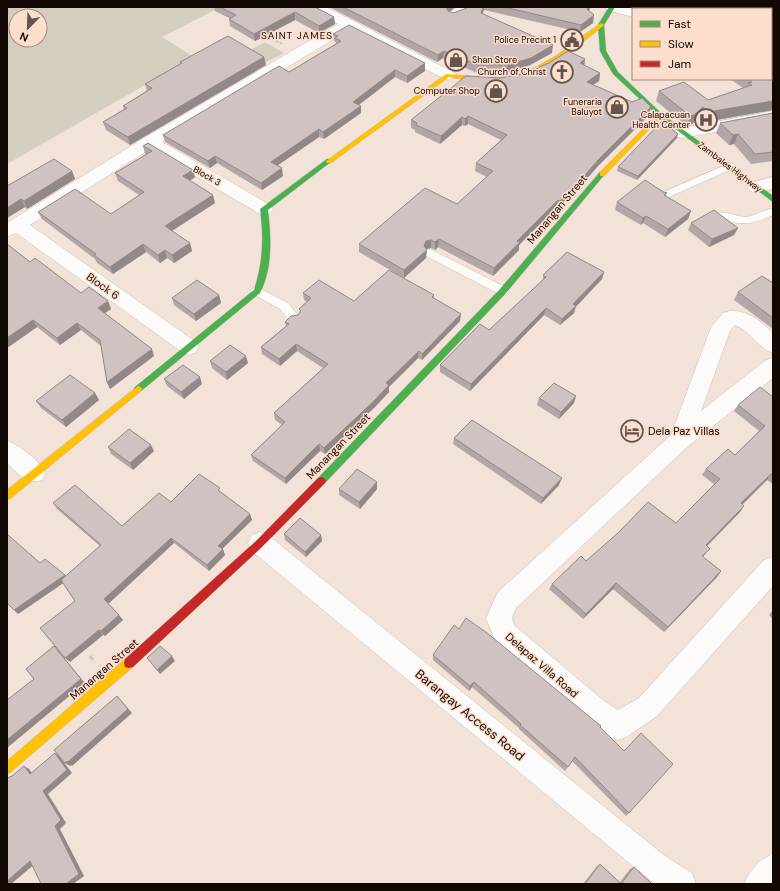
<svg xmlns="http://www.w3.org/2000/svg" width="780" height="891" font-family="'DM Sans',sans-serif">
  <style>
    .green { fill: #d4cebe; fill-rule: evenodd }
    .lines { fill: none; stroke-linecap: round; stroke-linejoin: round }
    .lane-casing { stroke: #cbbfb7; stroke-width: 1 }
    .street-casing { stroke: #cbbfb7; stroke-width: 1 }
    .fast-casing { stroke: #cbbfb7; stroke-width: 1 }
    .slow-casing { stroke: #cbbfb7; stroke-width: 1 }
    .jam-casing { stroke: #cbbfb7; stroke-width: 1 }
    .path-far1 { stroke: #cac6c2; stroke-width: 2; stroke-dasharray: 3 1.5; stroke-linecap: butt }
    .path { stroke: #cac6c2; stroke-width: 3; stroke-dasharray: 5 2.5; stroke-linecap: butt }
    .lane { fill: #fdfbf9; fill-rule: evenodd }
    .street { fill: #fdfbf9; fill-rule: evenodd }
    .fast { fill: #4caf50; fill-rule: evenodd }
    .slow { fill: #ffc107; fill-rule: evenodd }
    .jam { fill: #c62828; fill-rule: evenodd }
    .wall { fill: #b2a7a6 }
    .shaded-wall { fill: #918887 }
    .building { fill: #cfc2c1; stroke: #918887 }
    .labels { text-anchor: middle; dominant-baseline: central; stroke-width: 3; stroke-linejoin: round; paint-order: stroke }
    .far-poi-label { font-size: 9px; fill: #130904; stroke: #fddecd; text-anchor: end }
    .far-street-label { font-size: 9px; fill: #130904; stroke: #fddecd }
    .far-neighbourhood-label { font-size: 10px; letter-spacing: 1px; fill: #130904; stroke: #fddecd }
    .street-label { font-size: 11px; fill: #130904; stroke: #fddecd }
    .poi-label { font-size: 11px; fill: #130904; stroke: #fddecd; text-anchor: start }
    .near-street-label { font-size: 13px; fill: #130904; stroke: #fddecd }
  </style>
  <rect width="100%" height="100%" fill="#f2e2d8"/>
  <!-- green -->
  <path class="green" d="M7,7H221L162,37L194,57L7,164ZM16,16H40V40H16Z
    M265,42L284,53L266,62L248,51Z"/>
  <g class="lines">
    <!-- lane casing -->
    <g class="lane-casing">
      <path id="lane" d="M730,163L734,164L735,166L734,168L667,198L663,199L658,196L659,194Z
        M773,208V215C752,225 741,225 718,219L717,216L718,213C727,211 737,217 746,217C756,216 764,210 773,208Z
        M430,249L507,288L509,291L507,294L503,295L499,294L426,256L425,253L426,250Z
        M257,287L288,303L300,318L298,321L294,322L290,321L280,309L253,294L251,291L253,288Z"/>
    </g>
    <!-- street casing -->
    <g class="street-casing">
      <path id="street" d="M308,7H326L453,72L456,75L453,78L448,80L443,78L349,30L162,142L270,205L273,209L270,213L264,215L258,213L150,149L30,225L196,342L199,347L196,352L189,355L182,352L16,233L7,237V223L144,138L338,24L310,10Z
        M457,7H473C468,14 458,20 449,18L447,15Z
        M605,7H627L634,9H633V17L607,10Z
        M773,111V121L683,138L677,137L675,133L677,129L683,128Z
        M773,177V189L756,193L750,191L747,187L750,183Z
        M730,311C748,310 761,321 773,333V353C758,348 750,331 735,325L730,331L701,411L766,360L773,358V378L687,447L516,608L512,618L514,625L604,701L618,710L639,698L764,560L773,557V586L657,716L628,736L618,740L608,736L586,719L496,642L486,618L498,592L671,435L711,327L723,313Z
        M7,441C21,446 39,460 45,473L42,480C26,485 18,473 7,463Z
        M260,532L268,535L665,856L692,873L696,884H655L645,876L252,551L248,543L252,535Z
        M773,854V884H744C750,870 759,860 773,854Z"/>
    </g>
    <!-- fast casing -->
    <g class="fast-casing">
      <path id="fast" d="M609,7H615L604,25L606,51L618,72L662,114L773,196V202L658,116L613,74L600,51L598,25Z
        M327,159H331L332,161L268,210C271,237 273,268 260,293L141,391H135L134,389L135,387L254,290C263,263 264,237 260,209Z
        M600,172H602L605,174L506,293L324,484L321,485L318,484L316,481L318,478L500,289Z"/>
    </g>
    <!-- slow casing -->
    <g class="slow-casing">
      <path id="slow" d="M601,23L604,25L603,26C572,51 540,79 498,82C482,83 465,80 449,77L331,163H327L326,161L446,74L492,78L518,75L530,70L554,57Z
        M660,113L663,115L662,116L604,176H600V172L658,114Z
        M138,386L141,387L142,389L141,391L10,499L7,500V490Z
        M129,658L133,659L134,663L133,667L11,772L7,774V761L125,659Z"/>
    </g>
    <!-- jam casing -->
    <g class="jam-casing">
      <path id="jam" d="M321,477L324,478L326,481L324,484L263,546L133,667L129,668L125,667L124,663L125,659L257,540L318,478Z"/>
    </g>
    <!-- path-far1 -->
    <path class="path-far1" d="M7,13L22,7
      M632,33L633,31
      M264,34L282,44"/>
    <!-- path -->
    <path class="path" d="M90,656L95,662"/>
    <!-- lane -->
    <use href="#lane" class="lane"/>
    <!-- street -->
    <use href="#street" class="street"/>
    <!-- fast -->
    <use href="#fast" class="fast"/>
    <!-- slow -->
    <use href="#slow" class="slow"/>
    <!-- jam -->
    <use href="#jam" class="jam"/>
  </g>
  <!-- wall -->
  <path class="wall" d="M214,7H315L334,17L335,24L319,33L295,20L255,41L230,26L229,19V18L215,11Z
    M329,7H455L449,12L453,13L467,8L468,7H590L589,11L593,23L580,32L484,10L482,13L552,53L530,65L506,73H477L443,58L437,62Z
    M636,7H773V110L705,122L699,117L691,125L687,126L656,101L659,91L708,100L743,88L730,79H771V9H635Z
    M333,34L425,63V71L407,83L395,77L359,105L361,113L324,139L319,137L277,166L283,176L262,190L217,163L210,168L165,142L163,135L289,72L336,44V42L334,41Z
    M264,57L266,65L130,145L106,130L103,122L124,109L123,106L147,91L145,84L180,64V62Z
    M585,59L584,65L600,73L599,81L593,85L649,115L597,167L570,198L568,197L558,208H556L519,245V250L493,276L438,247L435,250L431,248L426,249V258L404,278L359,252V244L457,204L487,177L475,171L476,163L501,140L468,124L465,126L462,125L440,144L415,132V130L411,128V120L500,78L522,74Z
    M773,113V161L751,164L734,144L729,145L716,133L720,123Z
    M677,138L637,180L617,171L618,167Z
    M143,146L193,170L195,177L190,181L215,203L172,231L190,243L192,251L174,263L167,258L160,263L146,252L113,274L97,263L95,259L42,219L38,212L111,214L139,195L118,181L115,173L147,155L145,154Z
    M72,171L75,179L27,209L25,207L7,218V186Z
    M667,192L666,197L691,211L688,219L665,237L643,223L641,225L615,210L617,202Z
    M691,223L738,228L734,235L709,247L688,230Z
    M7,244L30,262L81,293L108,301L111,309L105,313L154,356L110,389L107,382L101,346L81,330L60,345L37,327L7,348Z
    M604,272L602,279L576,306L574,313L560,325L544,315L470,391L440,372V365L489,330L543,280V275Z
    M773,283V329L734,300L738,292Z
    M303,293L354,301L434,295V299L460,321L422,360L418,358L389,387V392L375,407L325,454L320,451L286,484L253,461L251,455L282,425L275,420L274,413L323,368L297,351L280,366L262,354L261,347L286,326L285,322L298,315L300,312L299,309L307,302L304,300Z
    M219,295L221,303L196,321L174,305L172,298Z
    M210,361L248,363L227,380L212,368Z
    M164,379L202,384L184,399L167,386Z
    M95,393L99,400L66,427L41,408L36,401Z
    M773,397V484L767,480L742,504L740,512L707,546L705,554L703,557L721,571L717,577L664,632L613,589L583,619L549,589L552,584L586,561L676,523L714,484L702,475L706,469L735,455L759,431L734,411L738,405Z
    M539,398L574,403L559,419L537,405Z
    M454,438L559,485L541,504L453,444Z
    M108,447L154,451L133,470L111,454Z
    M377,482V489L360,509L339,495V489Z
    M221,492L250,514L252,520L222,549L225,555L209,571L174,543L108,604L123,620L105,636L103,635L70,662L75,601L63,583L18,614L40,563L65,575L66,576L100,546L57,509L53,503L122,526L171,502Z
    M284,534L321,535L322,541L306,557L285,540Z
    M773,610V619L769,615Z
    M459,629L600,727L629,813L626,816L572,761L565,771L519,729V728L472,687L469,691L433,660V655Z
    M600,864L620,882L630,869L634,867L652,884H583L597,866Z"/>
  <!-- shaded-wall -->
  <path class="shaded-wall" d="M446,7H455L446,15Z
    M483,7H484V10L480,20L481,13Z
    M588,7H590L589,12L587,9Z
    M295,12V20L255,41L254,34Z
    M594,15L593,23L580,32L581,25Z
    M334,17L335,24L319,33V26Z
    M553,45L552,53L530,65L506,73L507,65Z
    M444,51L443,58L437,62L438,55Z
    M264,57L266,65L130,145L128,137Z
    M585,59L584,67L580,63Z
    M425,63V71L407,83V76Z
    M395,70V77L353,109V102Z
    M600,73L599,81L585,90L587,82Z
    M773,101V110L705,122L708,112Z
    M361,106V113L324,139L323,132Z
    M651,107L649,115L597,167L570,198L572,190L599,159Z
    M703,107L699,117L691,125L687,126L690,116Z
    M468,116V124L465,126V119Z
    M462,117V125L440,144L441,136Z
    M319,129V137L272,169L271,162Z
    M678,134L677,138L637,180L638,176Z
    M738,134L734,144L729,145L733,135Z
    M215,156L217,163L210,168L208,161Z
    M282,168L283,176L262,190L261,183Z
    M193,170L195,177L185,184L183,176Z
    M72,171L75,179L27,209L24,201Z
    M570,190L568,197L558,208L560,201Z
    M213,195L215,203L167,234L165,226Z
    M21,199L25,207L7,218V208Z
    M558,200L556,208L519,245V250L493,276L494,268L517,241Z
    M691,211L688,219L665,237L668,229Z
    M646,216L643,223L641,225L643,218Z
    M738,228L734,235L709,247L712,239Z
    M439,239L438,247L435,250V242Z
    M431,240V248L426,249L427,250L426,258L404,278V270L424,246L426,241Z
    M190,243L192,251L174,263L172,255Z
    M143,244L146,252L113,274L110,267Z
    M165,250L167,258L160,263L158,255Z
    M604,272L602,279L573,310L576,306L574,313L560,325L562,319L573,304Z
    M219,295L221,303L196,321L194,314Z
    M108,301L111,309L101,316L98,308Z
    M546,308L544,315L470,391L471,384Z
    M461,314L460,321L422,360V354Z
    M33,320L37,327L7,348V338Z
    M77,323L81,330L60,345L57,338Z
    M296,344L297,351L280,366L279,359Z
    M152,349L154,356L110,389L107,382Z
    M419,351L418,358L389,387V392L375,407L325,454L324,448L386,383Z
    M246,356L248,363L227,380L226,372Z
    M200,377L202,384L184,399L181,392Z
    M95,393L99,400L66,427L62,420Z
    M576,396L574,403L559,419L561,412Z
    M319,444L320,451L286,484L285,478Z
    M151,445L154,451L133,470L130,463Z
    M771,474L767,480L737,510L741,503Z
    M562,478L559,485L541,504L543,498Z
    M377,482V489L360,509L359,502Z
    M744,506L740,512L702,551L706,545Z
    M250,514L252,520L220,551L218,546Z
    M321,535L322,541L306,557L305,552Z
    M171,538L174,543L107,605L104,599Z
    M223,549L225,555L209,571L207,565Z
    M710,549L705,554L698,562L702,556Z
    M721,571L717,577L664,632L668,627Z
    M65,575L68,580L18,614L14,610Z
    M616,583L613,589L583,619L586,614Z
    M119,615L123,620L105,636L101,631Z
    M99,630L103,635L70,662L65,658Z
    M54,646L85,683L7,748V740Z
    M172,656L175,661L160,674L157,670Z
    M474,682L472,687L469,691L470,686Z
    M117,696L132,713L72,766L71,765L70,766L65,763Z
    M55,753L60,757L72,773L48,794L66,823L60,829L84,876L73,884H66L55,826L43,791Z
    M24,766L29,769L35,777L30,774Z
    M30,861L36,863L11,884H7V881Z"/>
  <!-- building -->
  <path class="building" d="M220,7H315L334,17L319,26L295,12L254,34L229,19L236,15Z
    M343,7H446L448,11L453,13L467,8L468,7H483L481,13L553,45L531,58L507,65H478L444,51L438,55Z
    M504,7H588L587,9L594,15L581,25Z
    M637,7H659L658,9H635Z
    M663,7H773V101L708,112L703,107L694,115L690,116L659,91L684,82L708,100L752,85L748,83L752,82L748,79H771V9H669Z
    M349,25L425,63L407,76L395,70L353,102L361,106L323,132L319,129L271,162L282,168L261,183L215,156L208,161L163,135L279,66L289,72L341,41L335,38L338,36L333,34Z
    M228,36L264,57L128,137L103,122L127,108L123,106L152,88L145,84L182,63L180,62Z
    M568,51L585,59L580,63L600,73L587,82L632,102L642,98L651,107L599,159L572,190H570L560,201L558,200L517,241L520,242L494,268L439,239L435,242L431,240L426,241L424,246L427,250L404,270L359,244L425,188L457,204L493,171L476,163L507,135L468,116L465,119L462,117L441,136L416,125L417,123L411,120L466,76L500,78L522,74L549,63Z
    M773,113V152L755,154L738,134L733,135L720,123Z
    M662,121L678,134L638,176L618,167Z
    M148,143L193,170L183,176L213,195L165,226L190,243L172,255L165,250L158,255L143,244L110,267L94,255L96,254L38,212L75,189L111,214L144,192L115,173L152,151L143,146Z
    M54,159L72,171L24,201L21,199L7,208V186Z
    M645,180L665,193L667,192L664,195L691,211L668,229L646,216L643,218L617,202Z
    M714,210L738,228L712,239L691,223Z
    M7,244L30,262L35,258L81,293L89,287L108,301L98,308L152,349L107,382L100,340L77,323L57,338L33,320L7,338Z
    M567,252L604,272L573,304L576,306L562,319L546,308L471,384L440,365L480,324L489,330L546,277L543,275Z
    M389,270L434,295L432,297L461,314L422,354L419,351L386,383L389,385L375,400L324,448L319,444L285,478L251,455L285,422L274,413L328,364L296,344L279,359L261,347L289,324L285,322L291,316L298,315L301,311L299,309L311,298L303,293L319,280L354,301Z
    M762,276L773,283V318L738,292Z
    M197,280L219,295L194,314L172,298Z
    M230,345L246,356L226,372L210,361Z
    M183,365L200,377L181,392L164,379Z
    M70,375L95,393L62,420L36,401Z
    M554,383L576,396L561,412L539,398Z
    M760,387L773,397V475L771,474L741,503L744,506L706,545L710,549L702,556L721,571L668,627L616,583L586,614L552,584L581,556L586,561L619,532L648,502L676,523L720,479L706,469L728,449L735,455L765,426L738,405Z
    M472,420L562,478L543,498L454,438Z
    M129,429L151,445L130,463L108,447Z
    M357,469L377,482L359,502L339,489Z
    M199,474L220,488L218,490L250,514L218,546L223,549L207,565L171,538L169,540L104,599L119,615L101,631L99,630L65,658L40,628L75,601L61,580L101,545L53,503L75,485L122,526L159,493L171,502Z
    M300,518L321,535L305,552L284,534Z
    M7,534L40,563L45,559L65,575L14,610L7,603Z
    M466,618L487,633L601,726L600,727L624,751L641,733L673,764L629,813L575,757L568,767L520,725L521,724L474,682L470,686L433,655L454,625L459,629Z
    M54,646L81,679L7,740V700L34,679L26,669Z
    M160,646L172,656L157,670L147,658Z
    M117,696L128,709L68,762L67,761L65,763L54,750Z
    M55,753L67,770L43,791L61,820L55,826L79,874L66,884H41L30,861L7,881V778L12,776L24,766L30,774Z
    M600,864L621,884L634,867L652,884H585Z"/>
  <!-- icons -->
  <defs>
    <g id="civic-ring" transform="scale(1.15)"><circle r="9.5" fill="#fddecd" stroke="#61554e" stroke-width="1.5"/><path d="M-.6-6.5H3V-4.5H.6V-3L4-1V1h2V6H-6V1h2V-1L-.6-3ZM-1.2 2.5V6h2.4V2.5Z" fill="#61554e"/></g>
    <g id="shop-ring" transform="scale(1.15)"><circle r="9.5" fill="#fddecd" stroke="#61554e" stroke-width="1.5"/><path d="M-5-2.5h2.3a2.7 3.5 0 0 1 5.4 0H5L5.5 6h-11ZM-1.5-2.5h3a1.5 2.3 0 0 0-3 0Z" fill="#61554e"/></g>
    <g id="church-ring" transform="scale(1.15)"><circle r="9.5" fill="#fddecd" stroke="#61554e" stroke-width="1.5"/><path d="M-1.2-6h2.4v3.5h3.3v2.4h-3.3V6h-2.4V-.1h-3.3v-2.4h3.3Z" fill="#61554e"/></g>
    <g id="hospital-ring" transform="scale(1.15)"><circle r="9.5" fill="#fddecd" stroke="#61554e" stroke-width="1.5"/><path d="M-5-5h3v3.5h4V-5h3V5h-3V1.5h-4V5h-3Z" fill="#61554e"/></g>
    <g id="hotel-ring" transform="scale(1.15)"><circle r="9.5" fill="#fddecd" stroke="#61554e" stroke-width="1.5"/><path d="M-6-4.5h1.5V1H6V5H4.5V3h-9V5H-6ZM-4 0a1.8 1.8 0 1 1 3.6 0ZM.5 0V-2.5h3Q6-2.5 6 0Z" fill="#61554e"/></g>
  </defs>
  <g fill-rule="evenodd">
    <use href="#civic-ring" x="572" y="40"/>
    <use href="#shop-ring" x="456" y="60"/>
    <use href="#church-ring" x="562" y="72"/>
    <use href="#shop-ring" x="496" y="91"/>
    <use href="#shop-ring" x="617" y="107"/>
    <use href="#hospital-ring" x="706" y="120"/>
    <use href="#hotel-ring" x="632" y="431"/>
  </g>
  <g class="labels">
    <!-- far-poi labels -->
    <g class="far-poi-label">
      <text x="556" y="40">Police Precint 1</text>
      <text x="472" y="60" text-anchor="start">Shan Store</text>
      <text x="546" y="72">Church of Christ</text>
      <text x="480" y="91">Computer Shop</text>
      <text x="602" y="102">Funeraria<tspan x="602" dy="10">Baluyot</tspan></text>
      <text x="690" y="115">Calapacuan<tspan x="690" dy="10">Health Center</tspan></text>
    </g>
    <!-- far-street labels -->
    <g class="far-street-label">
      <text transform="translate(730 167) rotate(37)">Zambales Highway</text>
      <text transform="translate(207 176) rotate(30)">Block 3</text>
    </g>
    <!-- far-neighbourhood labels -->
    <g class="far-neighbourhood-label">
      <text x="297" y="35">SAINT JAMES</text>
    </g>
    <!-- street labels -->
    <g class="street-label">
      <text transform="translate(557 209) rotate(-50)">Manangan Street</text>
      <text transform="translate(103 286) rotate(35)">Block 6</text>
      <text transform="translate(338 446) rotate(-46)">Manangan Street</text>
      <text transform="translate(542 665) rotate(41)">Delapaz Villa Road</text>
      <text transform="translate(104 669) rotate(-41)">Manangan Street</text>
    </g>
    <!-- poi labels -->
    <g class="poi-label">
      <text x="648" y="431">Dela Paz Villas</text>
    </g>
    <!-- near-street labels -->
    <g class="near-street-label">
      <text transform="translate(470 715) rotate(39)">Barangay Access Road</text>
    </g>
  </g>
  <!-- border -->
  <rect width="780" height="891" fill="none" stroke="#130904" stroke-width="16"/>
  <!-- legend -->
  <rect x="632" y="8" width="140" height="72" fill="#fddecd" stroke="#9f897d"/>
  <rect x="640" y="21" width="20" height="6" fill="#4caf50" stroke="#9f897d"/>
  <text x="668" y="28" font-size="12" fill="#130904">Fast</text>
  <rect x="640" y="41" width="20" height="6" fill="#ffc107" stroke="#9f897d"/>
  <text x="668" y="48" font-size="12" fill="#130904">Slow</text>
  <rect x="640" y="61" width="20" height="6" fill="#c62828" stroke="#9f897d"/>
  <text x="668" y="68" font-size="12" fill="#130904">Jam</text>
  <!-- north arrow -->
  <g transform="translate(28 28) rotate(203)"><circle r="19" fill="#fddecd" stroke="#9f897d"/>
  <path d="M0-3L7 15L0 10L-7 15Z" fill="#61554e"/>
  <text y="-6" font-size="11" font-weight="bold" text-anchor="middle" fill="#130904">N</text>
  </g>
</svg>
